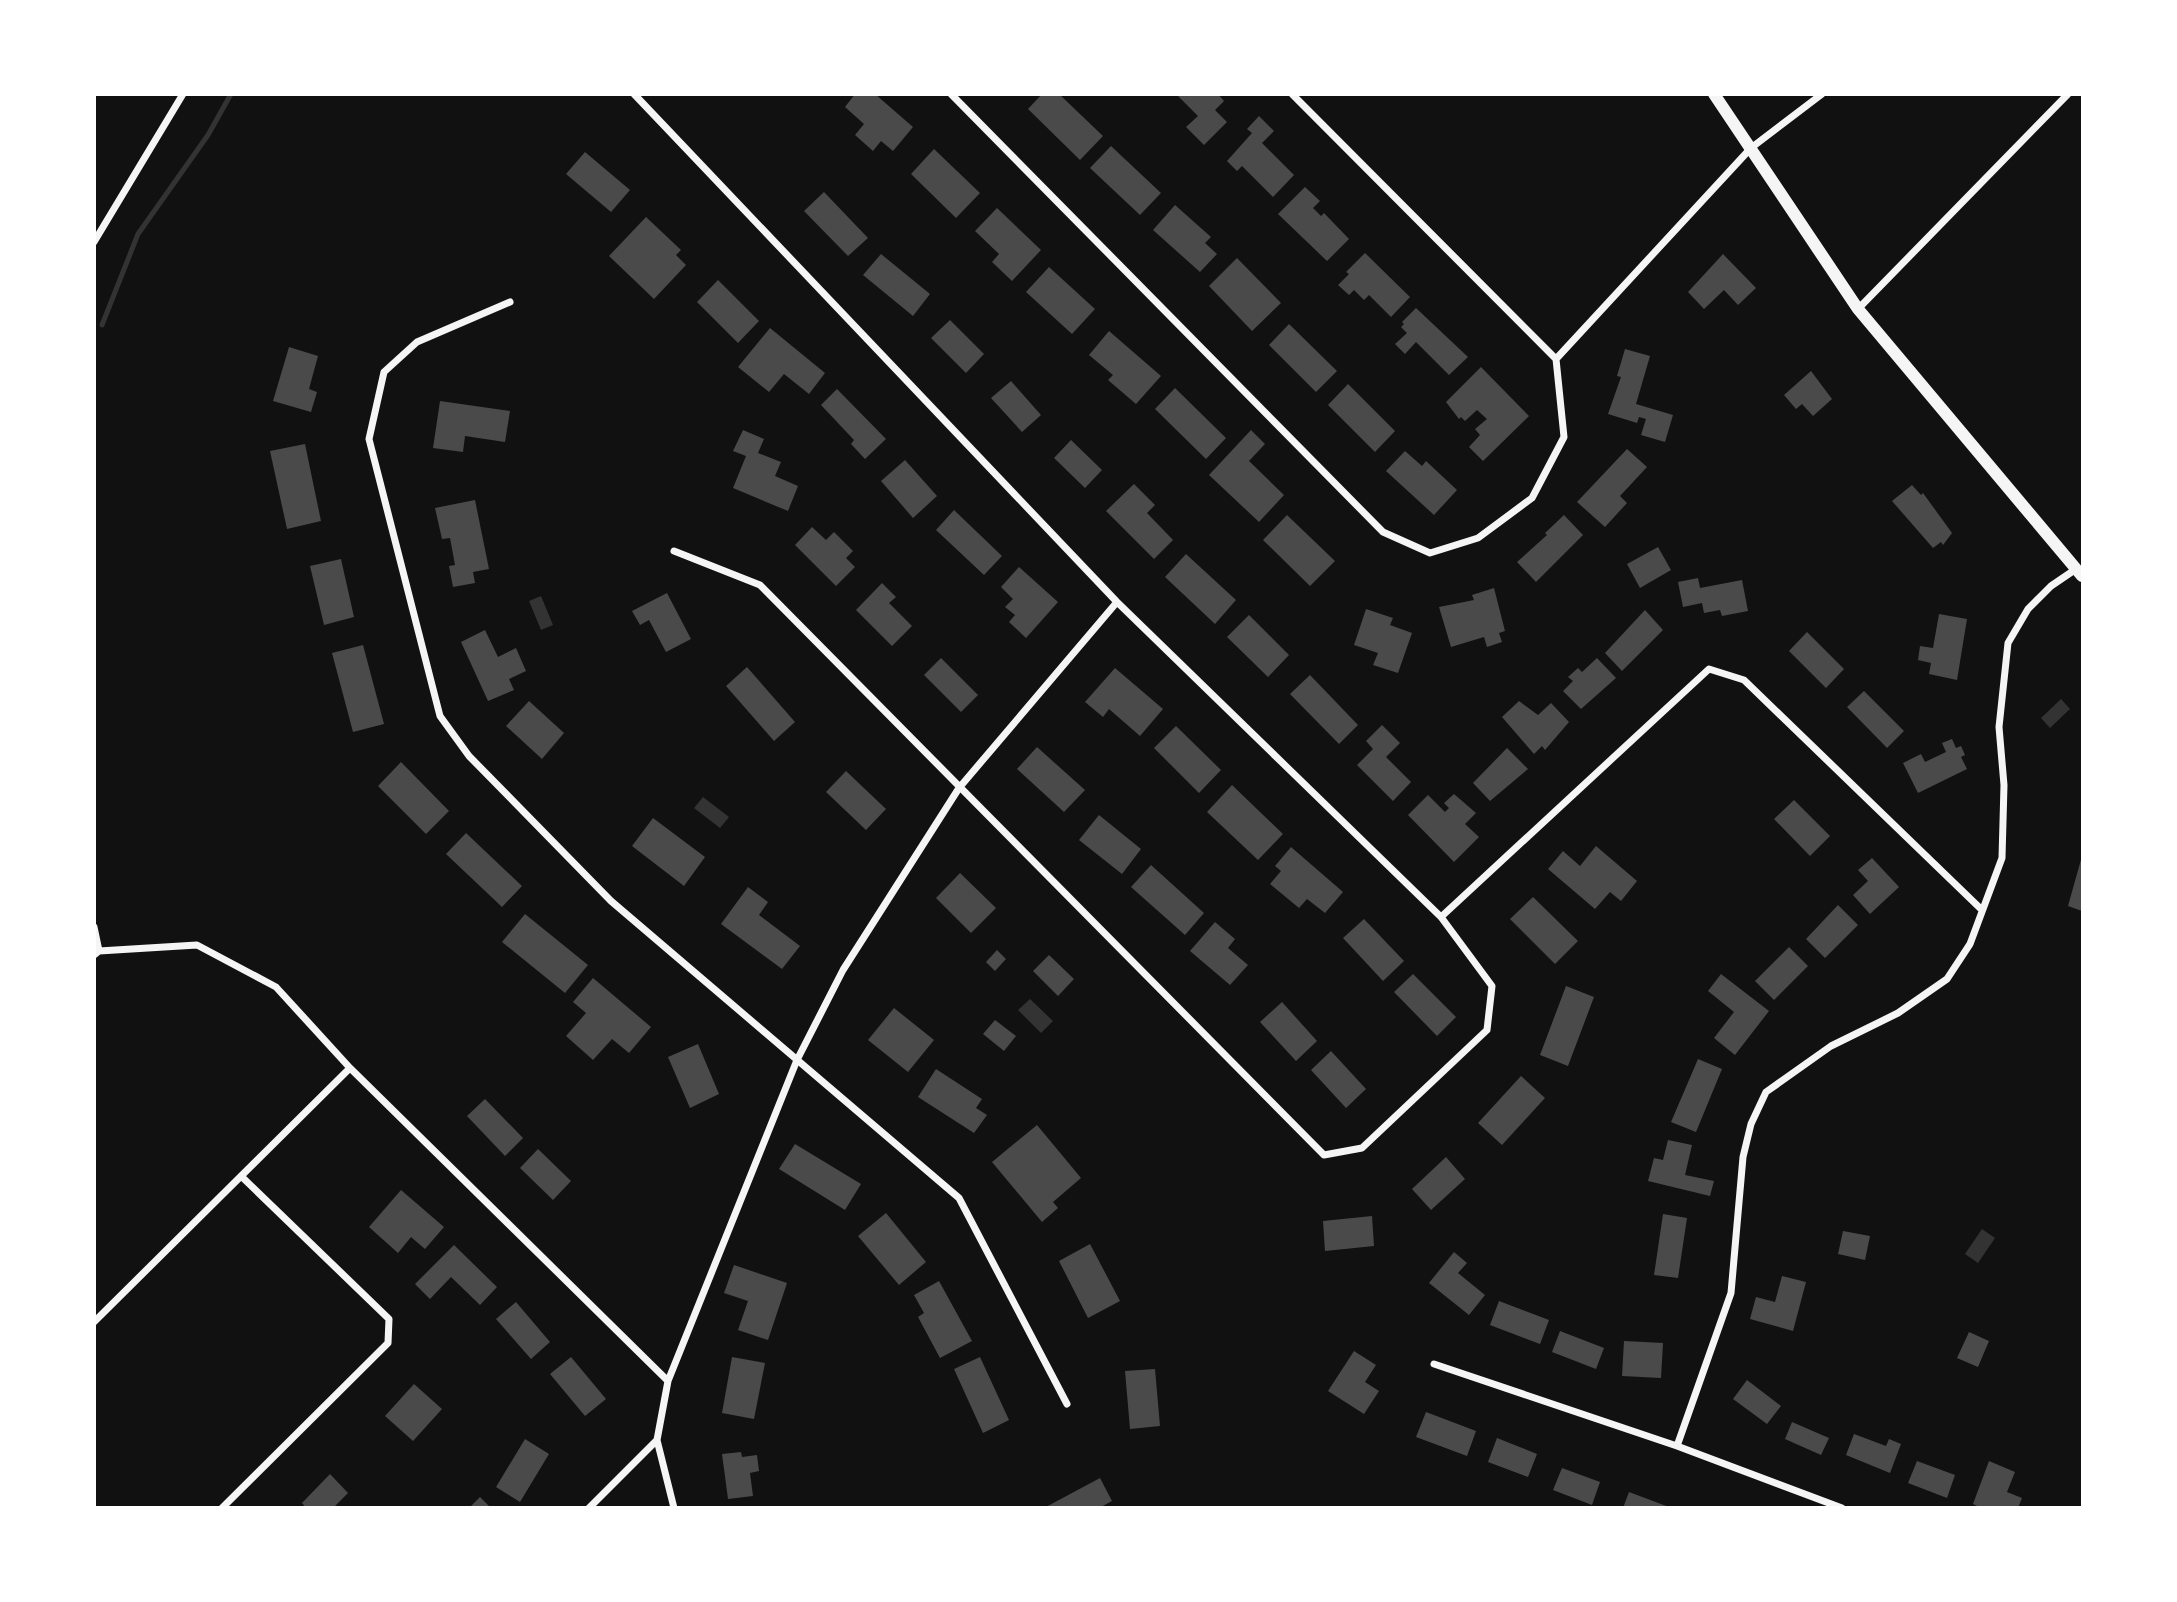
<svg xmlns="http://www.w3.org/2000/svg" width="2177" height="1602" font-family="Ubuntu,sans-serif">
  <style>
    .water { fill: #333 }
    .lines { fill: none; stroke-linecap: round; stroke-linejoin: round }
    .stream { stroke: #333; stroke-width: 5 }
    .building { fill: #4a4a4a }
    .minor { stroke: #f5f5f5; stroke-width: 7 }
    .tertiary { stroke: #f5f5f5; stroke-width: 12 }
  </style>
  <rect width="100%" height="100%" fill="#111"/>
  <!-- water -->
  <path class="water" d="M541,596L553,625L541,630L529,601Z
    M2061,699L2070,709L2050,728L2041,718Z
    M703,797L729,817L720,828L694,808Z
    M1030,999L1053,1021L1041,1033L1018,1010Z
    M1982,1229L1995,1238L1978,1263L1965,1254Z"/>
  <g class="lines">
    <!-- stream -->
    <path class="stream" d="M102,325L138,234L208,135L231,94"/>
  </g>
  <!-- building -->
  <path class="building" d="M855,94H875L913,127L893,151L881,141L873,151L855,135L864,124L845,107Z
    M1042,94H1059L1103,136L1080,160L1028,109Z
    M1176,94H1218L1224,101L1215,110L1227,122L1204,145L1186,127L1198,116Z
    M1259,116L1274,131L1262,143L1294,175L1273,197L1242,166L1237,171L1227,161L1252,133L1247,129Z
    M1111,146L1161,193L1140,215L1090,168Z
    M934,149L980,193L956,218L911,174Z
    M585,152L630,190L611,212L566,174Z
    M1305,187L1320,201L1313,208L1321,216L1324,213L1349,239L1327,261L1278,214Z
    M824,192L868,238L848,256L804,211Z
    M1175,205L1211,237L1205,243L1217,254L1200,272L1153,230Z
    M997,208L1041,250L1012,281L992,262L999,254L975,231Z
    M646,217L681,250L676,255L686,265L654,299L609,256Z
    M1365,253L1410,297L1391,317L1369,295L1364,300L1354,290L1349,295L1338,285L1349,274L1346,272Z
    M881,254L930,294L913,316L863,275Z
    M1723,254L1756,288L1738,305L1724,290L1704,309L1688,292Z
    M1237,258L1281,303L1252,331L1209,286Z
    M1049,267L1095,309L1072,334L1026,292Z
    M718,280L759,321L738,343L697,302Z
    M1416,308L1468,357L1449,375L1416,342L1405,354L1395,344L1407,333L1401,327L1404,324L1402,322Z
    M950,320L984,354L966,373L931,338Z
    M1289,324L1337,371L1316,392L1269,345Z
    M770,328L825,373L809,394L784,374L769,392L738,367Z
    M1109,331L1161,376L1136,404L1108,380L1113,375L1089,355Z
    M289,347L318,356L309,389L317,392L311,412L273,401Z
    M1625,349L1650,356L1636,404L1673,415L1665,442L1641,435L1646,419L1639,417L1637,423L1608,414L1621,377L1617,376Z
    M1481,367L1529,416L1483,461L1469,447L1480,435L1475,429L1487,419L1477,410L1465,421L1461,417L1459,419L1446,402Z
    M1811,371L1832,399L1813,416L1802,404L1796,409L1784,395Z
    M1011,381L1041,415L1022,432L991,398Z
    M1348,384L1395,431L1375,452L1328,405Z
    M1175,388L1226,438L1206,459L1155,409Z
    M837,389L886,439L865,459L851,444L854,440L821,405Z
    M440,401L510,411L505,442L465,436L463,452L433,448Z
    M743,430L764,439L758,453L781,462L775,476L798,486L788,511L733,488L746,456L733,451Z
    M1251,430L1265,444L1249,461L1284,495L1259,522L1209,475Z
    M1071,440L1102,470L1085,488L1054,458Z
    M305,444L321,521L287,529L270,451Z
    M1627,449L1647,467L1620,496L1627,503L1605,527L1577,502Z
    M1405,451L1422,466L1426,461L1457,490L1434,515L1386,471Z
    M905,460L937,496L913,518L881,481Z
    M1134,484L1155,505L1147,513L1173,540L1154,559L1106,511Z
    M1912,485L1921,495L1923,493L1952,533L1943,545L1941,542L1933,548L1892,501Z
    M475,500L489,569L473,572L475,583L453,587L449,566L455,565L450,538L442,539L435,508Z
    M954,510L1002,556L984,575L936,530Z
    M1287,515L1335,561L1310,586L1263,540Z
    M1564,515L1583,535L1536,582L1517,562L1547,535L1545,533Z
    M812,527L826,540L834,532L853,551L846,558L855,567L836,586L795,545Z
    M1658,547L1671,570L1640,588L1627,564Z
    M1186,554L1236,600L1215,624L1165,577Z
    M341,559L354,617L324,625L310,566Z
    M1019,567L1058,602L1026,638L1009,622L1015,615L1005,607L1013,599L1001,587Z
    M1698,578L1700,588L1742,580L1748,611L1722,616L1720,610L1704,613L1702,603L1683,607L1678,582Z
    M882,583L896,597L889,603L912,626L892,646L856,610Z
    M1494,588L1505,631L1499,633L1502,642L1487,647L1484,637L1451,647L1439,607L1474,600L1472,595Z
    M667,593L691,639L666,652L649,620L640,625L632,611Z
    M1366,609L1393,618L1390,625L1412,633L1398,673L1373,665L1378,653L1354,645Z
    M1645,610L1663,630L1622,671L1605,653Z
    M1939,614L1967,619L1957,680L1929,674L1931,663L1918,660L1920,646L1933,648Z
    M1249,615L1289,655L1268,677L1227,637Z
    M485,630L498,657L516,648L526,671L509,679L514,690L488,701L461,642Z
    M1807,632L1844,669L1826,688L1789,651Z
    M363,645L384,724L353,732L332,653Z
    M941,658L978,695L961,712L924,675Z
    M1597,658L1616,678L1581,709L1563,691L1573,681L1568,677L1578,668L1582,672Z
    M747,667L795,722L774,741L726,686Z
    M1115,668L1163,709L1140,736L1109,709L1103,717L1085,702Z
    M1310,675L1358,725L1339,744L1290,694Z
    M1864,691L1904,731L1887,748L1847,707Z
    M529,701L564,733L542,759L506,726Z
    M1519,701L1538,715L1551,703L1569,722L1545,750L1542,746L1534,754L1502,717Z
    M1382,725L1400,743L1386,757L1411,782L1393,801L1357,765L1373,749L1366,741Z
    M1176,726L1221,770L1199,793L1154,748Z
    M1952,739L1956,748L1961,746L1965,755L1961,757L1967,769L1918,793L1903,763L1921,754L1925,762L1946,752L1942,743Z
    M1037,747L1085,790L1064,812L1017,769Z
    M1507,748L1528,769L1490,801L1473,783Z
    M401,762L449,811L426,834L378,786Z
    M846,771L886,809L866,830L826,792Z
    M1232,785L1283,834L1258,860L1207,812Z
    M1454,794L1476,813L1465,824L1479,837L1454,862L1408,815L1428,795L1445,812L1449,808L1444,803Z
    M1794,800L1830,836L1810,856L1774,819Z
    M1099,815L1141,849L1122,874L1079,840Z
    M653,818L705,857L684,886L632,846Z
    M466,833L522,886L502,907L446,854Z
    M1596,846L1637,881L1621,901L1610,892L1595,909L1548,869L1563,851L1580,866Z
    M1291,847L1343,892L1325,913L1307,899L1299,908L1270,884L1281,871L1275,866Z
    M2082,856V911L2068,906Z
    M1872,858L1899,887L1870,914L1853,895L1868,881L1858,870Z
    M1151,865L1204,913L1185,935L1131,887Z
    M960,873L996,908L971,933L936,898Z
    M748,887L768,902L759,915L800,946L782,969L721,924Z
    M1533,897L1578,941L1555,964L1510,919Z
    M1838,905L1858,925L1825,958L1806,939Z
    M525,914L588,965L565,993L502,942Z
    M1364,919L1404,961L1383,981L1343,938Z
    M1215,922L1235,939L1228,948L1248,965L1230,985L1190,951Z
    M1789,947L1808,966L1774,1000L1755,981Z
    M997,950L1006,959L995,971L986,962Z
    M1049,955L1074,979L1058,996L1033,971Z
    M1413,974L1456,1017L1437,1036L1394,992Z
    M1721,974L1769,1011L1735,1055L1714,1038L1734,1012L1708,991Z
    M593,978L651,1027L629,1053L612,1039L593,1060L566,1036L586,1013L573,1002Z
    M1566,986L1594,997L1568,1066L1540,1055Z
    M1282,1002L1317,1041L1296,1061L1260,1022Z
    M894,1008L934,1040L908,1072L868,1040Z
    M995,1020L1016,1036L1004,1051L983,1034Z
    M698,1044L719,1094L690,1108L668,1057Z
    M1331,1051L1366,1089L1346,1108L1311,1070Z
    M1698,1059L1722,1069L1696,1132L1671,1122Z
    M936,1069L982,1099L976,1108L987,1115L974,1133L918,1097Z
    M1521,1076L1545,1098L1502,1145L1478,1123Z
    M485,1099L523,1138L505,1156L467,1116Z
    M1037,1125L1081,1178L1053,1202L1058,1208L1042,1222L992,1162Z
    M1668,1140L1692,1145L1685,1175L1714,1181L1710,1196L1648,1181L1654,1158L1663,1160Z
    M795,1144L861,1184L845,1210L779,1169Z
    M538,1149L571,1181L553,1200L520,1168Z
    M1446,1157L1465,1179L1431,1210L1412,1189Z
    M401,1190L444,1227L425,1249L411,1237L398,1253L369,1227Z
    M886,1213L926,1262L899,1285L858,1236Z
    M1663,1214L1687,1218L1678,1278L1654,1275Z
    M1372,1216L1374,1246L1325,1251L1323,1221Z
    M1843,1231L1870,1236L1865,1260L1838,1254Z
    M1090,1244L1120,1301L1088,1318L1059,1261Z
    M454,1245L497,1287L480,1305L451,1277L430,1299L415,1284Z
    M1454,1252L1467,1263L1458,1273L1485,1295L1469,1315L1429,1283Z
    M734,1265L787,1283L768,1340L738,1330L748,1301L724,1293Z
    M1782,1276L1806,1282L1793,1331L1750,1319L1756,1297L1775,1302Z
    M939,1281L972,1341L940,1358L918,1317L924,1313L914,1295Z
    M1499,1301L1549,1320L1540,1344L1490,1325Z
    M516,1302L550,1342L531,1359L496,1319Z
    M1560,1331L1604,1348L1596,1369L1552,1352Z
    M1969,1332L1989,1341L1978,1367L1957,1358Z
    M1624,1341L1663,1343L1661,1378L1622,1376Z
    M1354,1351L1376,1365L1365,1382L1379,1391L1364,1414L1328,1391Z
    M571,1357L606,1399L585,1416L550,1374Z
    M732,1357L765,1363L754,1419L722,1413Z
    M980,1357L1009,1420L983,1433L954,1369Z
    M1155,1369L1160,1426L1130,1429L1125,1371Z
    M1747,1380L1781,1406L1767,1424L1733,1399Z
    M414,1384L442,1409L413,1441L385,1416Z
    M1426,1412L1476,1431L1467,1456L1416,1437Z
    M1792,1422L1829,1438L1821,1455L1785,1439Z
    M1854,1434L1886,1446L1889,1439L1901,1444L1890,1473L1846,1455Z
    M1497,1438L1537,1454L1528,1477L1488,1462Z
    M525,1439L549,1454L520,1502L496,1487Z
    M741,1452L742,1457L757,1455L759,1471L750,1473L753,1496L728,1499L722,1454Z
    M1917,1461L1955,1475L1947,1498L1908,1483Z
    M1989,1461L2015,1472L2007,1492L2022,1498L2018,1508H1981L1973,1504Z
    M1562,1468L1600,1482L1592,1505L1553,1490Z
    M330,1474L348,1493L333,1508H306L302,1503Z
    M1100,1478L1112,1501L1099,1508H1044Z
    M1629,1492L1669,1507V1508H1623Z
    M480,1497L491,1508H469Z"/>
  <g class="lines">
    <!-- minor -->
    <path class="minor" d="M634,94L1117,602L1441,917L1492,986L1487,1030L1362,1148L1324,1155L760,585L674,551
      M951,94L1383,532L1430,553L1478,538L1532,498L1564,437L1556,359L1751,148L1822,94
      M1292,94L1556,359
      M94,242L183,94
      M510,302L417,342L384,372L369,439L440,716L469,756L611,901L959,1198L1067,1404
      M1858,309L2068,94
      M1441,917L1709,669L1744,680L1982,910
      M94,927L99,951L94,955
      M99,951L197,945L276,987L350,1068L668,1381L657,1440L674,1508
      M94,1322L350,1068
      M1434,1364L1677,1446L1842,1508
      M668,1381L797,1060L843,970L959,788L1117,602
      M1677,1446L1731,1293L1743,1157L1751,1124L1766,1092L1831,1046L1898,1013L1947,979L1970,944L2002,858L2004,785L1999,727L2008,643L2028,609L2051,586L2076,569
      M222,1508L388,1343L389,1319L241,1176
      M589,1508L657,1440"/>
    <!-- tertiary -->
    <path class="tertiary" d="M1714,94L1858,309L2082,576"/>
  </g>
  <!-- border -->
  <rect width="2177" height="1602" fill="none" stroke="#ffffff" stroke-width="192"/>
</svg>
